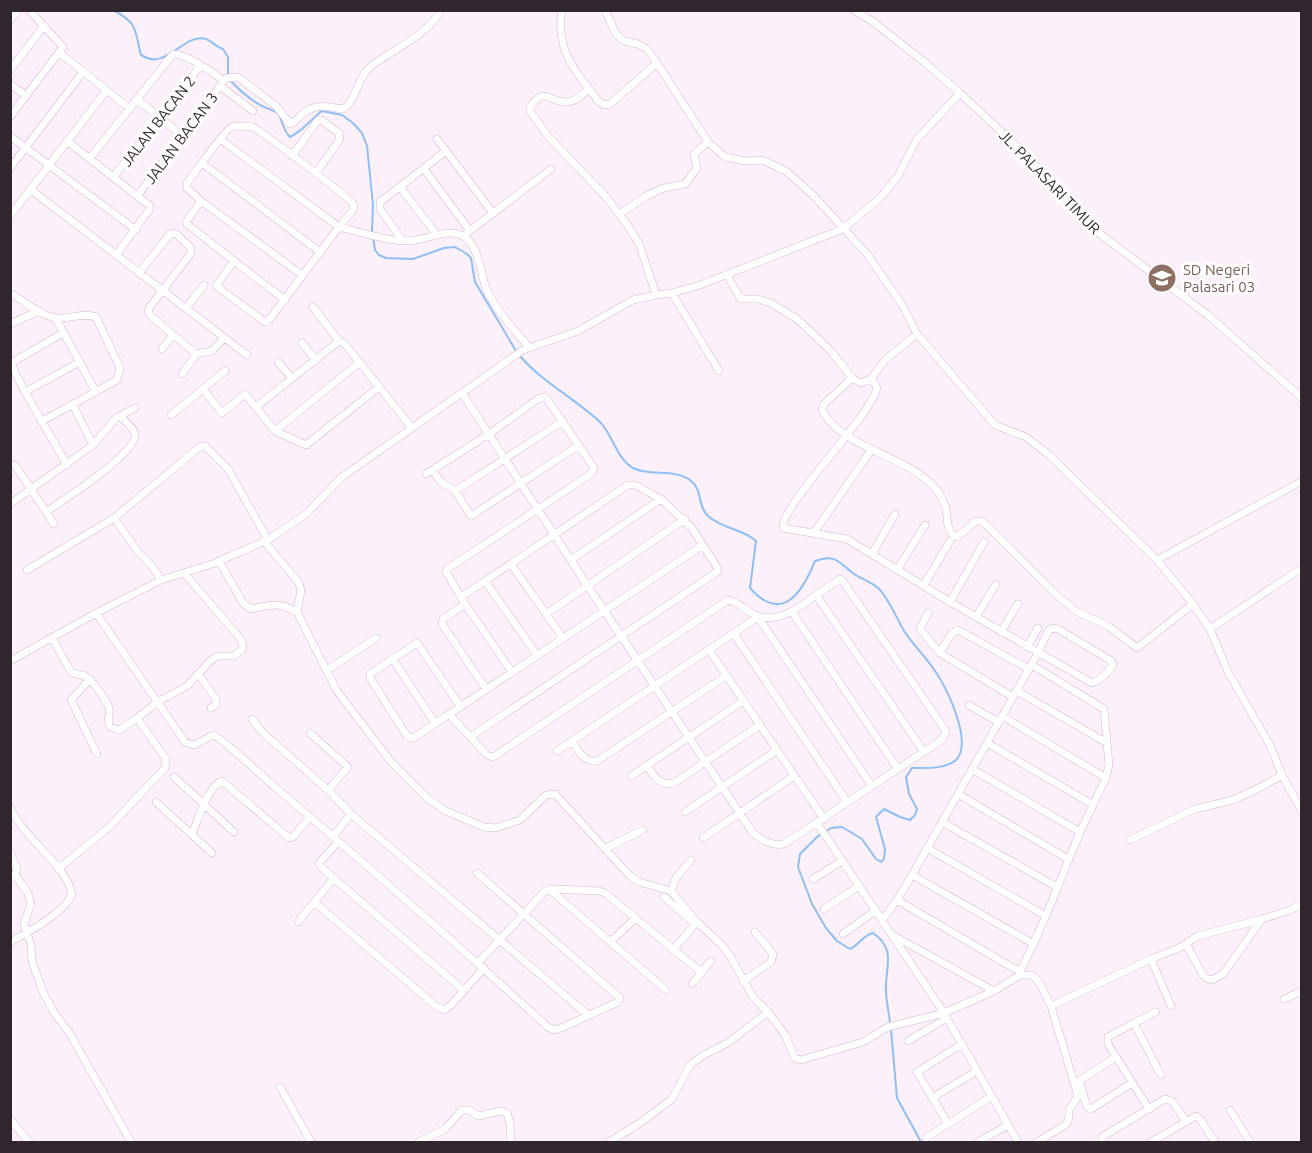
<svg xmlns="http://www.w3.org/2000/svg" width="1312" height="1153" font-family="Ubuntu,sans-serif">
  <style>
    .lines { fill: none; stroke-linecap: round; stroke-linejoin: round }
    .stream { stroke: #8ebff6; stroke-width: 2 }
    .minor-casing { stroke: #d5b8d2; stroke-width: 8 }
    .minor { stroke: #fff; stroke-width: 7 }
    .labels { text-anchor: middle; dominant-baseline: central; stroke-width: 6; stroke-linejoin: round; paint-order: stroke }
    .street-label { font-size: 15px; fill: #312630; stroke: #fff }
    .education-label { font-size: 15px; fill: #785e54; stroke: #fff; text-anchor: start }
  </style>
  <rect width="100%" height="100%" fill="#fcf0fa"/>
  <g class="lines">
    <!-- stream -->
    <path class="stream" d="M113,10C139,24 134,29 141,55C152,61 158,61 169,54
      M174,51C183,46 194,35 206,39C212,41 216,47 223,49L228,57V75
      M230,80C239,90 248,98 260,105C265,108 272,109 277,113C283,118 281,128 290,137C303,131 311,119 322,111L342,115L353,123L362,133L367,146L373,205L372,230L375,250L379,255L386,258L413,259L444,248L455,247L467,254L471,258L475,282L516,351
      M520,356C543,383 576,399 601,423C613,436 617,459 633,468C651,477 673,468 690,480C703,489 697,506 708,516C722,529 744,529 756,541L750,588C782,624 802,593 815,561C836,553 839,563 854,574C862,579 871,582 878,588C888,597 897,619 904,631C914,646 928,659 937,674C948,691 973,743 956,760C946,769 925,768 912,768L906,777L909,794L917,809L915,815L910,820L900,817L884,809L876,817L885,849L884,859L881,862L876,859L862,839L842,827L831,828L817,837L800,854L798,867L812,904L826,928L837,941L850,949C859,945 863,935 873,933C897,950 885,966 886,990C886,1001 889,1012 890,1023
      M891,1029L897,1098L921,1142"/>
    <!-- minor casing -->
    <g class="minor-casing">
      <path id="minor" d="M562,10C555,51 576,72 599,102L604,105L610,104L657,63
        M605,10L616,34L624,41L638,44L647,49L657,63L708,142L725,157L745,161L762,160L786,171L814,196L867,254L901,303L917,334L995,425L1026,437L1048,454L1157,560L1193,604L1210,629L1228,672L1270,745L1282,775L1302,811
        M854,10L872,21L923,61L960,93L1025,154L1100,234L1209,316L1302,398
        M10,20L18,10
        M60,53L130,109
        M10,70L44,26
        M10,84L26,96
        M220,86L253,111
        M589,89C583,94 577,101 568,102C551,104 546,84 530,107V111L547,135L606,197L629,227L640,246L656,295
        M138,100L183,136
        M10,117L63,47L29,10
        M10,136L136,230
        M220,139L339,227L353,210L354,205C350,198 259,129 252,127C248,126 238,126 233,126C226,128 194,174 187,183V188L201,201L186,222L187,224L234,261L216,286L261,319L265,322L269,320L339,227C361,232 394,244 416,240C431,238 447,229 461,235C479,243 480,272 486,288C495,309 514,330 529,347
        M437,139L493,213
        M67,141L150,206L149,210L116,255
        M292,156L318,120H321L339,133L340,139L316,173
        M90,158L173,54C188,54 211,71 224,81
        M202,163L320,252
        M10,168L83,72
        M424,169L470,231
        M114,176L201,65
        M400,187L437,235
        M30,189L247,355
        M138,195L226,78L238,77L276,106L290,124C296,122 299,116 305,112C318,103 329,107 343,109C357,100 357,77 371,66C388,53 434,31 440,10
        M201,201L302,275
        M620,214L646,196L664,188L685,184L697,168L694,154L708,142
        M10,216L106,91
        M463,236L551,169
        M402,240L380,209V202L446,151
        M234,261L285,300
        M139,273L170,234L175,233L191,248V253L149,308L148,312L152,317L195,353V356L182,374
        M727,275L740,298L745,299H758L771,303L797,319L831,351L852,378L861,383L871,379L885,360L917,334
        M10,293C25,301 41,317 58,318C70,319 84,312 96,317L120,368L117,380L42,421
        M672,293L719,371
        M313,307L339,341
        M186,308L204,285
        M56,319L96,392
        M10,324L39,311
        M302,343L316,360
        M162,349L173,335
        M195,354L212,351L224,338
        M10,362L25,392L67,465
        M278,362L292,378
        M11,363L63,333
        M852,378L824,404L822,410C840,446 901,455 929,482C936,488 941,495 945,505C949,516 944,532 957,537L976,521H982L1060,598L1076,611L1108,626L1137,648L1193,604
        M871,379C874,382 878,386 876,391C867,420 779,508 783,528L847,539L950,602L1092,683C1100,680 1109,673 1113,664L1110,660L1058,629L1052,628L1048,631L1038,653L912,875L897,900L883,919
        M203,389L222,413L245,394L275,431L306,445L379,387
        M25,392L80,362
        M462,393L587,585L753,833C763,841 771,846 784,844L872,786L758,617L557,751
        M73,405L93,445
        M256,407L339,341L344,343L412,428
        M171,415L225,371
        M275,431L360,362
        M15,465L54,524
        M432,470L441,482L455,491L471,516L579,445
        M426,474L489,434L538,399L543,397L547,399L594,468L591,474L447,569L446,572L465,604L443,619L442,624L486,689
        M455,491L563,421
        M10,504L93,445L116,418L135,408
        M46,512C62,501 136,454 135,435C135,429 125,421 121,417
        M114,518L138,552L152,566L161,580
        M813,534L872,449
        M264,541L299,583L301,591L297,612
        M872,554L895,514
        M1157,560L1302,481
        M219,561L243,603L251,609C271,605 278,601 297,612L337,691L392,763L427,798L446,811L484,827L495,828L520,820L546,795L555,794L630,876L639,882L671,891L697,922L723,946L730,956L753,997L768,1012L729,1042L702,1056L690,1065L672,1099L640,1123L609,1142
        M511,564L563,638
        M27,570L114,518L201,446H205L228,469L268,540
        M897,570L925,525
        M485,581L537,655
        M924,585L950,541
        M816,595L840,579L842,580L946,731L942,740L872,786
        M461,597L628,485H635L661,499
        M950,602L984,542
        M465,604L512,672
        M792,612L898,769
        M96,613L185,742L194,745L213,735C221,737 264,778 275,787C368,866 459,946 549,1028L555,1030L561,1028L618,1002L620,998L477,873
        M928,613L920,629L940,653L1013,697
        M546,614L685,519
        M976,617L996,584
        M1210,629L1302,568
        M1001,632L1018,604
        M734,634L847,802
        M52,638L71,672C76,675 80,674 85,676C91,678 107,701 109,708C111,715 106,719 110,727L119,730L137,718
        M1027,647L1038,628
        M709,650L824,819
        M940,653L952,633L958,630L1029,669
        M392,658L435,723
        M10,661L96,613L161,580L212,564L268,540L306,514L342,477L523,350L578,331L633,300L656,295L672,293L700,285L843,229L881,197L898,176L917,139L960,93
        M327,670L376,638
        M199,675L216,699V705L211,708
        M90,679L71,700L97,754
        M1017,691L1107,743
        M969,705L998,722
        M460,706L417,643L370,674V678L407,736L411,738L415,737L703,545
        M449,714L487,755L493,757L728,600C740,602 747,613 758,616C779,623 801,607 816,595L924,752
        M1002,716L1106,778
        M252,719L262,732L328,790L351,814L588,1015
        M310,733L348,767L328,790
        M470,737L717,572L718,569L692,528L661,499L572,559
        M572,742C579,751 584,763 597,761L726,676
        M987,743L1092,804
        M646,765C654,775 659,787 674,783L760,725
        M972,769L1080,832
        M631,776L743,701
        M174,777L234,832
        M958,794L1068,859
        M156,802L212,853
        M10,807C22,837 66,864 72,894C67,911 27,933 10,942
        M685,812L777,750
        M942,822L1057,887
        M817,823L944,1013L1018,1142
        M192,834C198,820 208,786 222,781L289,838L293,837L310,817
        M333,836L351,814
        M703,838L794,776
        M1130,840L1195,809L1233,800L1259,788L1282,775
        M338,842L319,863L321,867L463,990
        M606,848L643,830
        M927,848L1046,916
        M10,853L17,869L15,874L10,876
        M58,869L109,827L165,768L166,759L137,718L159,701L187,686L210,661L217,656H233L242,650L243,645L240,638L184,573
        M15,874L28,894L31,904L24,924L31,945L32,962L44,994L55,1014L70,1034L131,1142
        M912,875L1034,944
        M813,879L842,861
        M549,889L666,990
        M671,891L676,878L691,860
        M664,897L694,923
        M897,900L1015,969L1019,970L1022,968L1046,916L1080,832L1106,778L1109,765L1104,709L1032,665
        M314,902L436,1006L444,1010L451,1005L484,968
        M824,909L859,886
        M298,922L333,879
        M843,934L876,910
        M894,936L994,991
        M610,942L636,918
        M1186,944L1203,975L1206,978L1212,980L1223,974L1262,919
        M673,950L697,922
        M1151,959L1171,1006
        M478,963L545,891L554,889L600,891L605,893L701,972
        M743,981L771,962L773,954L755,932
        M692,984L711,961
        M1284,999L1302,991
        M768,1012L785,1035L795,1058L801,1060L863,1042L888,1027L944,1013L994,991L1020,975H1032L1039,982L1051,1006L1151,959L1179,948L1198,936L1262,919L1290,910L1302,904
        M1134,1023L1156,1012
        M908,1041L947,1018
        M1116,1057L1079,1081L1087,1107L1091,1109L1132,1083
        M280,1087L311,1142
        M932,1098L977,1071
        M1149,1109L1108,1044V1037L1134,1023L1161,1075
        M1230,1110L1250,1142
        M10,1119L29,1142
        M948,1124L917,1072L962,1044
        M926,1138L992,1096
        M419,1142L445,1129L462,1110H469L478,1116L500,1111L507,1113L510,1123L511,1142
        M978,1142L1008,1125
        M1037,1142L1067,1124L1069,1117V1110L1078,1096L1051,1006
        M1102,1142V1137L1165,1099L1172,1101L1186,1121
        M1151,1142L1196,1116L1200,1119L1215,1142"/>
    </g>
    <!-- minor -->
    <use href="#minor" class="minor"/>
  </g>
  <!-- icons -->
  <defs>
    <g id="school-disc" transform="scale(1.5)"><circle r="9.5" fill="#8d6e63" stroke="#fff"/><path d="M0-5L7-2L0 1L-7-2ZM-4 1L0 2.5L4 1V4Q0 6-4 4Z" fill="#fff"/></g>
  </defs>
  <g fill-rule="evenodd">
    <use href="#school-disc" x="1162" y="278"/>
  </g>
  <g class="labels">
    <!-- street labels -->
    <g class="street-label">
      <text transform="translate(158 121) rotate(-52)">JALAN BACAN 2</text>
      <text transform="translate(181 138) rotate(-53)">JALAN BACAN 3</text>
      <text transform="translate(1050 182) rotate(46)">JL. PALASARI TIMUR</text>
    </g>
    <!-- education labels -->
    <g class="education-label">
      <text x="1183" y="269">SD Negeri<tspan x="1183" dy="17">Palasari 03</tspan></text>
    </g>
  </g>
  <!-- border -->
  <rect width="1312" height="1153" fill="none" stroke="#312630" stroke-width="24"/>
</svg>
